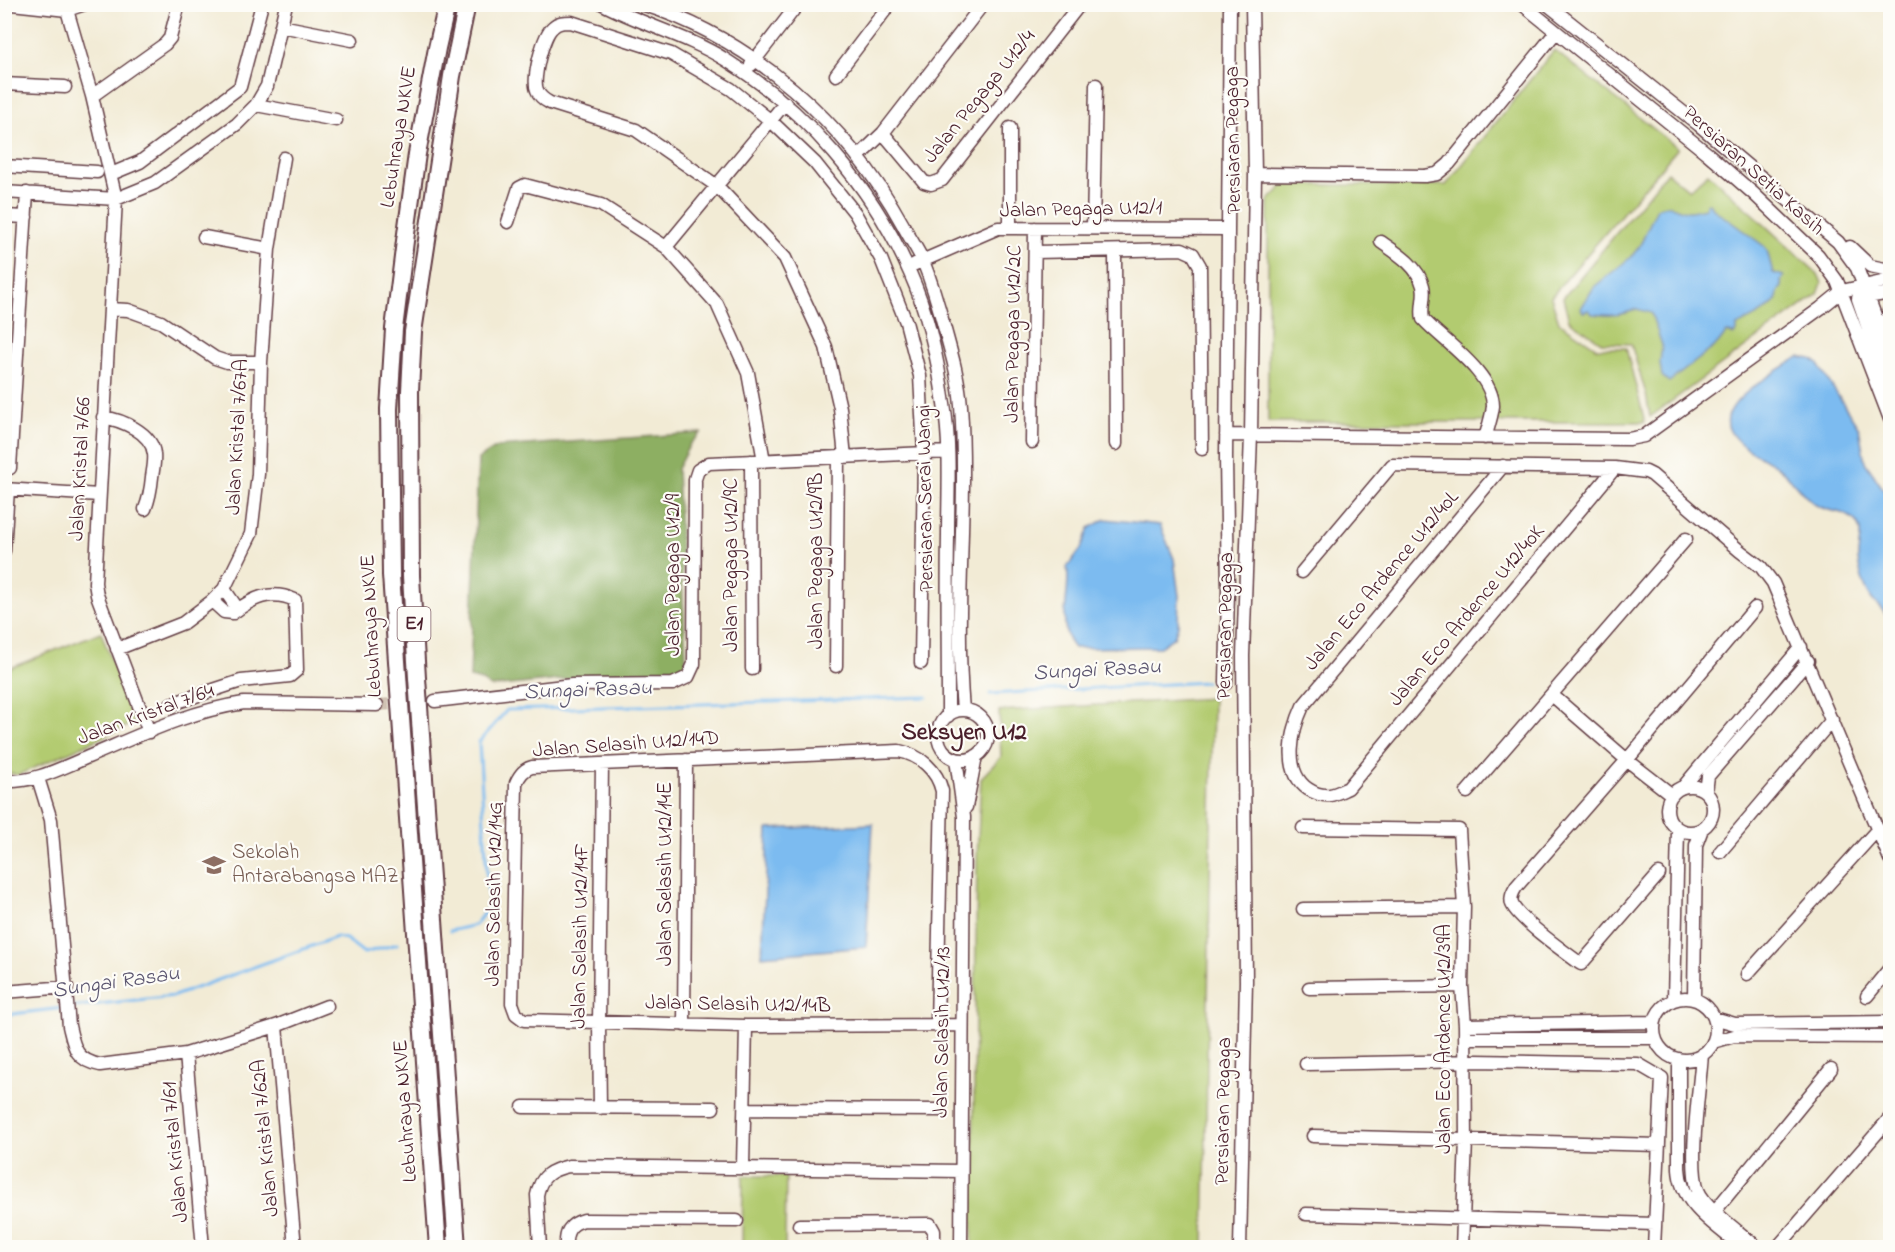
<svg xmlns="http://www.w3.org/2000/svg" width="1895" height="1252" font-family="'Indie Flower',sans-serif">
  <style>
    .green { fill: #b2cb70; stroke: #7e754e; stroke-width: 1.5 }
    .forest { fill: #8daf62; stroke: #6c6746; stroke-width: 1.5 }
    .water { fill: #7cbbf0; stroke: #636d8e; stroke-width: 1.5 }
    .lines { fill: none; stroke-linecap: round; stroke-linejoin: round }
    .stream { stroke: #7cbbf0; stroke-width: 3 }
    .minor-tunnel { stroke: #d0c2b3; stroke-width: 12; stroke-dasharray: 12 6; stroke-linecap: butt }
    .minor-casing { stroke: #633e44; stroke-width: 15 }
    .highway-casing { stroke: #633e44; stroke-width: 20 }
    .minor { stroke: #fff; stroke-width: 12 }
    .highway { stroke: #fff; stroke-width: 16 }
    .labels { text-anchor: middle; dominant-baseline: central; stroke-width: 4.5; stroke-linejoin: round; paint-order: stroke }
    .shield { fill: #fdfcf7; stroke: #806168; stroke-width: 1.5 }
    .shield-label { font-size: 20px; font-weight: bold; fill: #4a1f2b }
    .street-label { font-size: 21px; fill: #4a1f2b; stroke: #fdfcf7 }
    .education-label { font-size: 21px; fill: #785e54; stroke: #fdfcf7; text-anchor: start }
    .water-label { font-size: 22px; font-style: italic; fill: #5c5670; stroke: #fdfcf7 }
    .quarter-label { font-size: 24px; font-weight: bold; fill: #4a1f2b; stroke: #fdfcf7 }
  </style>
  <rect width="100%" height="100%" fill="#fdfcf7"/>
  <filter id="ink" filterUnits="userSpaceOnUse"><feTurbulence type="fractalNoise" baseFrequency=".0167" numOctaves="2"/><feDisplacementMap in="SourceGraphic" scale="12" xChannelSelector="R" yChannelSelector="G"/><feConvolveMatrix kernelMatrix="1 2 1 2 8 2 1 2 1" color-interpolation-filters="sRGB"/></filter>
  <filter id="wash" filterUnits="userSpaceOnUse"><feTurbulence type="fractalNoise" baseFrequency=".008" numOctaves="4" result="noise"/><feDisplacementMap in="SourceGraphic" scale="24" xChannelSelector="R" yChannelSelector="G"/><feGaussianBlur stdDeviation="1.35" result="paint"/><feColorMatrix in="noise" values="0 0 0 0 0 0 0 0 0 0 0 0 0 0 0 0 0 1.4 0 .05"/><feComposite in="paint" operator="in"/></filter>
  <g filter="url(#wash)">
    <rect width="100%" height="100%" fill="#f2ebd5"/>
    <!-- green -->
    <path class="green" d="M1554,50L1678,148L1551,297L1559,322L1597,348H1626L1645,422H1268V201L1284,185H1446Z
      M1667,172L1689,190L1708,173L1818,274L1822,283L1818,294L1650,417L1646,394L1631,344L1603,343L1569,320L1563,298Z
      M101,632L134,723L18,775L5,773V670Z
      M1213,698L1204,1247H972L977,858L981,778L1001,757L999,711Z
      M743,1176H786L785,1247L742,1248Z"/>
    <!-- forest -->
    <path class="forest" d="M701,433L690,444L677,469L686,661L682,672L672,677L569,679L491,687L482,681L470,678L478,459L497,447Z"/>
    <!-- water -->
    <path class="water" d="M1709,203L1712,208L1764,246L1767,250L1773,273L1784,276L1781,281L1782,287C1776,292 1779,294 1776,300C1768,312 1749,319 1737,326V332L1734,335L1727,332L1718,344L1669,382L1662,376L1660,363L1662,345L1651,313L1637,309C1622,316 1608,316 1592,314L1589,310L1583,312L1581,308L1594,287L1631,257L1639,247L1657,208C1669,201 1675,209 1686,211C1692,212 1699,209 1706,208V204Z
      M1799,357L1811,359L1817,363L1859,428L1865,462L1890,499V655C1881,640 1892,629 1886,615C1882,608 1875,604 1871,598C1864,588 1859,570 1858,559C1857,547 1864,534 1857,523C1847,510 1830,513 1816,505C1799,494 1791,474 1773,464C1759,455 1739,447 1730,431C1714,403 1780,370 1799,357Z
      M1105,519L1160,525L1174,559L1179,596L1178,626L1174,637L1160,647L1074,648C1055,626 1072,593 1067,567L1081,549L1089,528Z
      M873,824L866,947L762,956L768,829Z"/>
    <g class="lines">
      <!-- stream -->
      <path class="stream" d="M990,694L1206,682
        M450,931L475,925L489,906L479,742L507,710L927,697
        M71,1007L174,996L337,937L346,939L364,953L397,944
        M4,1015L64,1008"/>
    </g>
  </g>
  <g filter="url(#ink)">
    <g class="lines">
      <!-- minor-tunnel -->
      <path class="minor-tunnel" d="M377,705L435,701"/>
      <!-- minor casing -->
      <g class="minor-casing">
        <path id="minor" d="M12,4L67,10L85,4
          M603,4C643,25 688,36 726,60C806,110 872,186 910,273C928,313 938,360 944,404C951,447 948,491 948,535C947,595 948,655 948,716
          M642,4C753,39 847,123 903,225C909,237 917,248 923,261C932,283 939,307 945,330C952,355 959,380 961,406C968,507 954,609 963,710
          M1522,4L1708,154L1754,194L1818,255L1837,281L1890,419
          M1547,4L1699,125L1838,242L1857,268L1890,355
          M67,10L92,96L116,199L95,583L97,595L149,732
          M281,26L352,40
          M751,65L798,4
          M836,75L890,4
          M4,84L65,87
          M92,96L165,44L170,38L179,4
          M256,105L336,120
          M1010,128V228
          M883,133L924,182L931,184L942,180L1080,4
          M858,157L883,133L983,4
          M4,166L97,172
          M111,174L140,162L240,87L262,4
          M1255,174L1425,176L1437,174L1449,164L1556,32
          M4,192L116,199L155,183L237,124L256,105L267,86L286,4
          M4,216L26,217
          M508,222L519,188L525,185L601,205L666,247L717,304L748,373L764,461
          M1093,228L1096,85
          M204,237L269,249
          M1381,242C1397,253 1418,266 1423,286C1426,296 1420,307 1423,319C1443,341 1493,373 1493,406C1492,416 1488,428 1485,438
          M666,247L785,103
          M1850,247L1870,266L1890,270
          M1115,251L1116,444
          M1035,252L1182,249L1193,254L1200,266L1202,449
          M915,264L998,228L1227,229
          M1864,286L1859,294L1858,299L1890,392
          M1861,298L1890,293
          M110,309L128,310L161,322L215,358L227,362H261
          M1883,333L1890,309
          M103,417C121,420 152,432 154,454C155,461 153,470 152,477C151,488 149,499 145,509
          M1226,435L1629,439L1644,436L1821,308L1842,291L1890,280
          M1032,442L1035,228
          M845,457L840,408L826,347L785,258L717,186L636,130L550,103C544,100 539,96 537,90C532,79 543,35 553,27C558,22 564,22 571,22L671,54L731,89L771,121L815,163L855,213L881,259L906,322L920,376L924,453L921,663
          M751,461L752,669
          M1503,466L1303,706C1292,730 1282,771 1308,789C1314,793 1323,796 1330,795C1336,794 1343,790 1348,788L1615,468
          M10,468L27,193
          M4,489L99,495
          M4,551L8,489
          M1302,572L1392,465L1615,468L1646,472L1652,475L1740,551L1761,567L1773,583L1890,859
          M224,589L235,605L233,613
          M117,649L183,623L212,601L224,589L251,534L258,474L261,362L269,249L284,158
          M836,666L838,457
          M1226,683L1228,590L1226,458L1230,4
          M1552,695L1627,760L1672,795
          M435,701L572,685L673,684L688,677L694,664L695,479L698,470L709,463L948,452
          M171,704L241,681L290,676L297,670L295,600C270,589 253,598 233,613L224,612L212,601
          M938 735a25 25 0 1 1 50 0a25 25 0 1 1-50 0Z
          M956,759L964,817L961,1248
          M38,778L51,820L69,1026C74,1047 75,1060 100,1065L186,1054L276,1026L327,1006
          M4,781C34,783 61,768 88,757C138,736 189,711 244,703L377,705
          M1667 809a23 23 0 1 1 46 0a23 23 0 1 1-46 0Z
          M1683,787L1801,647
          M1467,792L1686,539
          M1706,792L1708,776L1808,661
          M966,807L976,756
          M1303,828L1459,830L1464,907L1462,986L1465,1025L1466,1140L1462,1248
          M1720,852L1832,720
          M1659,874L1581,964C1566,953 1518,919 1512,904C1510,897 1513,892 1516,887L1627,760L1755,608
          M1303,909L1464,907
          M1747,974L1878,829
          M1309,988L1462,986
          M4,992L67,987
          M1867,996L1890,968
          M1654 1029a31 31 0 1 1 62 0a31 31 0 1 1-62 0Z
          M1694,998L1696,845L1702,829
          M1674,999L1678,830
          M1714,1018L1735,1024L1890,1022
          M684,1025L686,760
          M937,1025L942,791C937,770 920,755 899,751L532,767C524,769 519,776 516,783L512,1003L516,1014L524,1020L746,1026L962,1025
          M1465,1025L1654,1022
          M276,1026L295,1248
          M1465,1038H1654
          M1713,1042L1734,1036L1890,1037
          M186,1054L203,1248
          M1702,1054C1700,1086 1688,1163 1698,1190C1704,1207 1743,1235 1758,1248
          M1679,1061V1168C1680,1205 1717,1226 1743,1248
          M1306,1064L1475,1061L1638,1064L1662,1078L1654,1248
          M523,1107L713,1108
          M600,1108L599,1023L602,764
          M745,1109L940,1110
          M1313,1136L1659,1145
          M743,1167L746,1026
          M1306,1214L1655,1224
          M1710,1217L1831,1069
          M799,1225L930,1224L934,1231V1248
          M540,1248L537,1195C541,1175 551,1170 569,1166L961,1171
          M566,1248C565,1232 569,1224 584,1220L737,1221
          M1240,1248L1246,981L1243,656L1251,435L1255,174L1252,4
          M1777,1248L1890,1118
          M1887,1248L1890,1244"/>
      </g>
      <!-- highway casing -->
      <g class="highway-casing">
        <path id="highway" d="M438,1248L391,575L389,409L394,329L405,241L417,154L437,48L447,4
          M457,1248L417,678L411,576L410,391L413,332L452,76L467,4"/>
      </g>
      <!-- minor -->
      <use href="#minor" class="minor"/>
      <!-- highway -->
      <use href="#highway" class="highway"/>
    </g>
  </g>
  <!-- icons -->
  <defs>
    <g id="school-bare" transform="scale(1.8)"><path d="M0-5L7-2L0 1L-7-2ZM-4 1L0 2.5L4 1V4Q0 6-4 4Z" fill="#8d6e63" stroke="#fdfcf7" stroke-width="2.5" paint-order="stroke"/></g>
  </defs>
  <g fill-rule="evenodd">
    <use href="#school-bare" x="214" y="865"/>
  </g>
  <g class="labels">
    <!-- shield labels -->
    <rect class="shield" x="397.5" y="607" width="33" height="34" rx="4.5"/>
    <g class="shield-label">
      <text x="414" y="624">E1</text>
    </g>
    <!-- street labels -->
    <g class="street-label">
      <text transform="translate(980 97) rotate(-51)">Jalan Pegaga U12/4</text>
      <text transform="translate(399 137) rotate(-81)">Lebuhraya NKVE</text>
      <text transform="translate(1234 140) rotate(-91)">Persiaran Pegaga</text>
      <text transform="translate(1753 171) rotate(42)">Persiaran Setia Kasih</text>
      <text transform="translate(1081 210) rotate(-1)">Jalan Pegaga U12/1</text>
      <text transform="translate(1014 334) rotate(-89)">Jalan Pegaga U12/2C</text>
      <text transform="translate(238 437) rotate(-87)">Jalan Kristal 7/67A</text>
      <text transform="translate(81 469) rotate(-87)">Jalan Kristal 7/66</text>
      <text transform="translate(926 498) rotate(-91)">Persiaran Serai Wangi</text>
      <text transform="translate(817 561) rotate(-90)">Jalan Pegaga U12/9B</text>
      <text transform="translate(732 565) rotate(-90)">Jalan Pegaga U12/9C</text>
      <text transform="translate(674 575) rotate(-90)">Jalan Pegaga U12/9</text>
      <text transform="translate(1382 581) rotate(-50)">Jalan Eco Ardence U12/40L</text>
      <text transform="translate(1467 616) rotate(-50)">Jalan Eco Ardence U12/40K</text>
      <text transform="translate(372 626) rotate(-93)">Lebuhraya NKVE</text>
      <text transform="translate(1226 626) rotate(-89)">Persiaran Pegaga</text>
      <text transform="translate(146 715) rotate(-20)">Jalan Kristal 7/64</text>
      <text transform="translate(626 745) rotate(-4)">Jalan Selasih U12/14D</text>
      <text transform="translate(666 874) rotate(-90)">Jalan Selasih U12/14E</text>
      <text transform="translate(495 894) rotate(-89)">Jalan Selasih U12/14G</text>
      <text transform="translate(581 936) rotate(-89)">Jalan Selasih U12/14F</text>
      <text transform="translate(738 1005) rotate(1)">Jalan Selasih U12/14B</text>
      <text transform="translate(943 1032) rotate(-89)">Jalan Selasih U12/13</text>
      <text transform="translate(1445 1039) rotate(-90)">Jalan Eco Ardence U12/39A</text>
      <text transform="translate(406 1111) rotate(-94)">Lebuhraya NKVE</text>
      <text transform="translate(1224 1111) rotate(-89)">Persiaran Pegaga</text>
      <text transform="translate(266 1138) rotate(-95)">Jalan Kristal 7/62A</text>
      <text transform="translate(176 1152) rotate(-95)">Jalan Kristal 7/61</text>
    </g>
    <!-- education labels -->
    <g class="education-label">
      <text x="232" y="853">Sekolah<tspan x="232" dy="24">Antarabangsa MAZ</tspan></text>
    </g>
    <!-- water labels -->
    <g class="water-label">
      <text transform="translate(1097 671) rotate(-3)">Sungai Rasau</text>
      <text transform="translate(588 691) rotate(-2)">Sungai Rasau</text>
      <text transform="translate(116 983) rotate(-8)">Sungai Rasau</text>
    </g>
    <!-- quarter labels -->
    <g class="quarter-label">
      <text x="964" y="733">Seksyen U12</text>
    </g>
  </g>
  <!-- margin -->
  <rect width="1895" height="1252" fill="none" stroke="#fdfcf7" stroke-width="24"/>
</svg>
